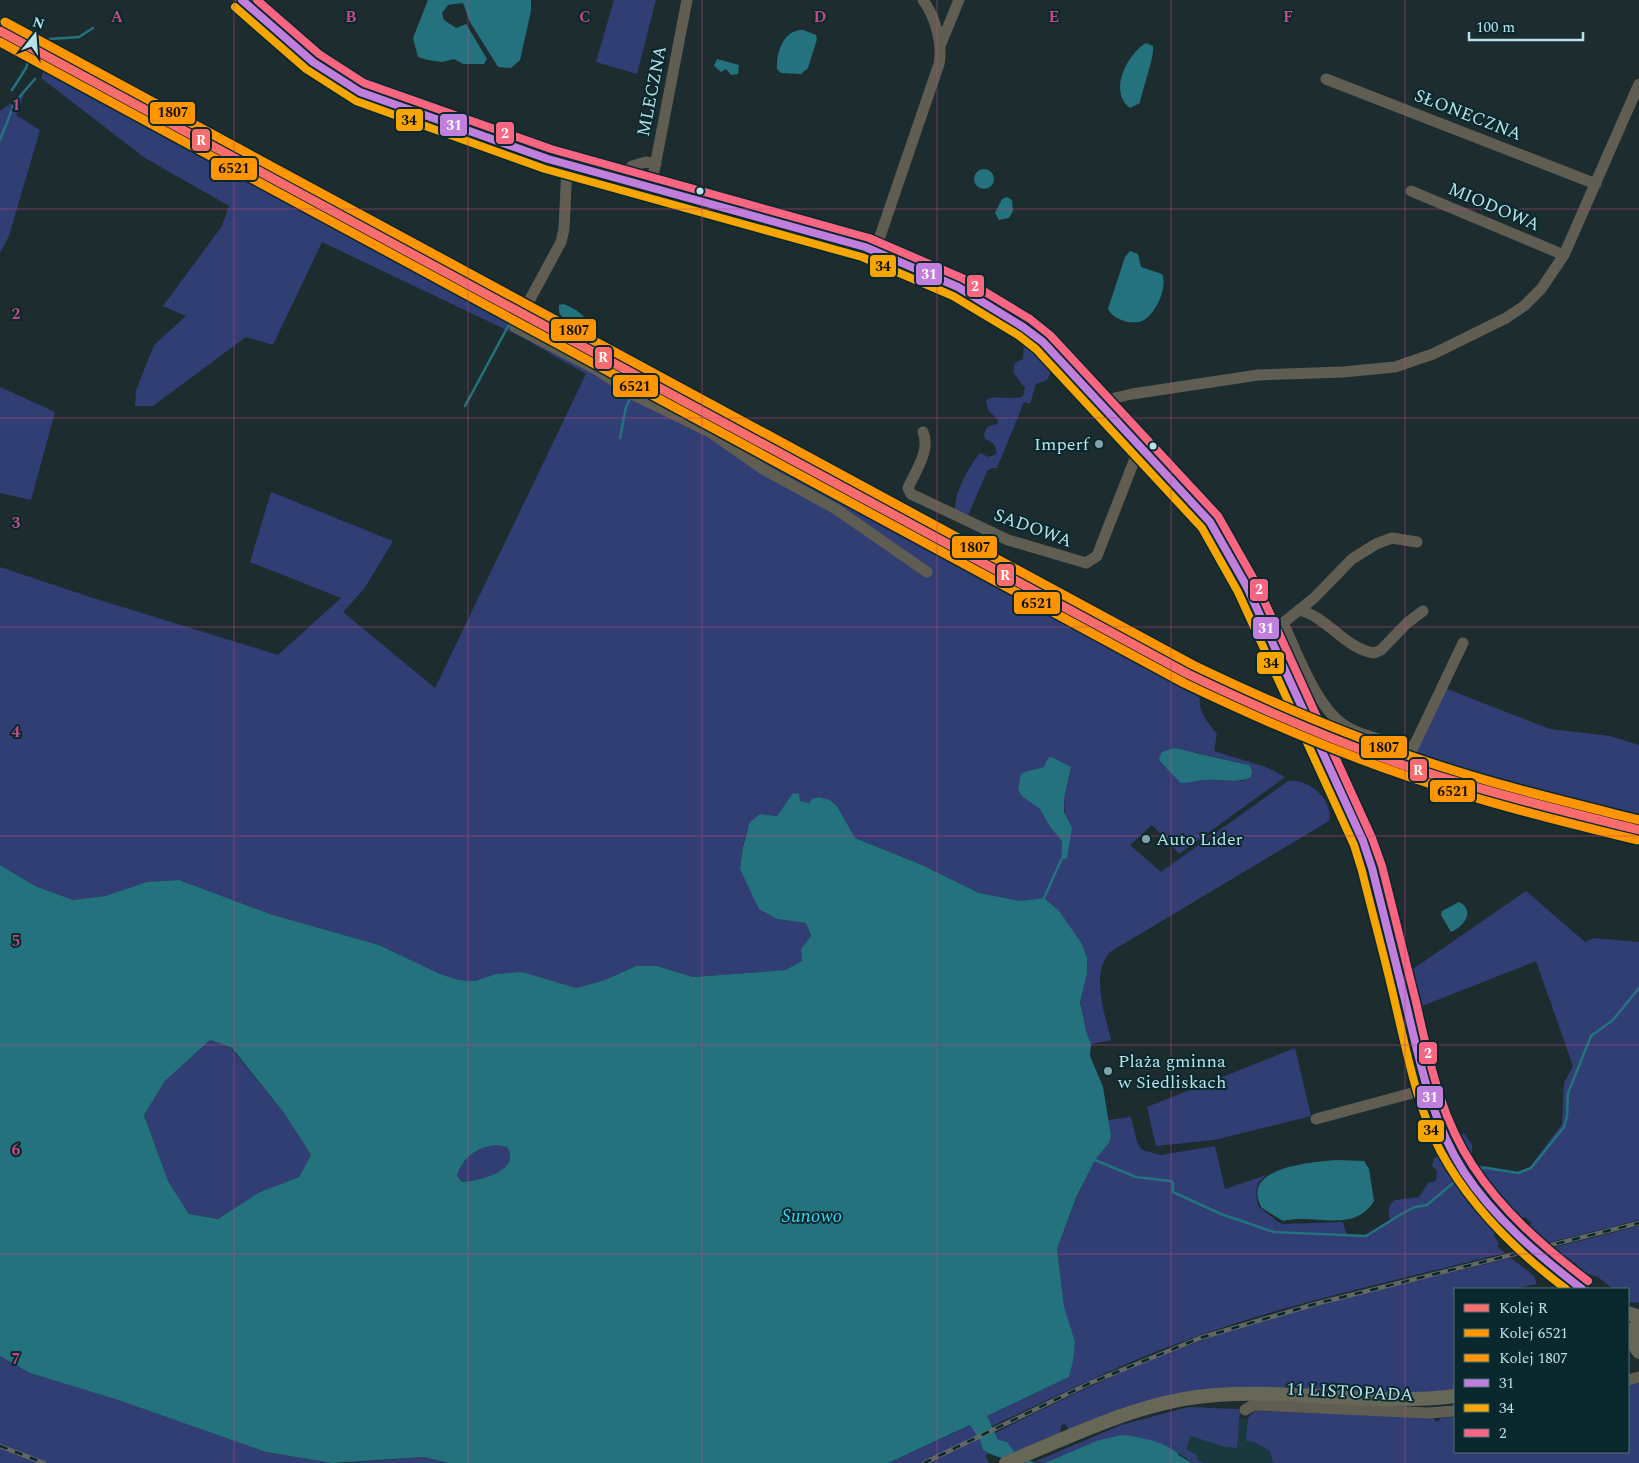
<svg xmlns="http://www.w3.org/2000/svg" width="1639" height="1463" font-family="Spectral,serif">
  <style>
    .built { fill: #19393f }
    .green { fill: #303e74; fill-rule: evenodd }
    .water { fill: #25727f; fill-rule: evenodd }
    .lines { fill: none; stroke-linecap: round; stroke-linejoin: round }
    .stream { stroke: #25727f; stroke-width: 2.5 }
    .minor { stroke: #605e53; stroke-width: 11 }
    .major { stroke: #676758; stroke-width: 14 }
    .rail-casing { stroke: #626864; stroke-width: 4.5 }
    .rail { stroke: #09282d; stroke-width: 2.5; stroke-dasharray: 8; stroke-linecap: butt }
    .bus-1-casing { stroke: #09282d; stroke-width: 11 }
    .bus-2-casing { stroke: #09282d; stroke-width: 11 }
    .bus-3-casing { stroke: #09282d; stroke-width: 11 }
    .bus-1 { stroke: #c07fdc; stroke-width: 8 }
    .bus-2 { stroke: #f7a600; stroke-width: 8 }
    .bus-3 { stroke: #fa6682; stroke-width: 8 }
    .rail-1-casing { stroke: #09282d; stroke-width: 12 }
    .rail-2-casing { stroke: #09282d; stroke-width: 12 }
    .rail-3-casing { stroke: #09282d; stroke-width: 12 }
    .rail-1 { stroke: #fb6d6d; stroke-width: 9 }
    .rail-2 { stroke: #ff9500; stroke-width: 9 }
    .rail-3 { stroke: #ff9500; stroke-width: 9 }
    .grid { fill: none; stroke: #bf4a7f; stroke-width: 1; stroke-opacity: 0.55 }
    .bus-dot { fill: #b7e2ea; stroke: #09282d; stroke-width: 2 }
    .poi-dot { fill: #81a2a9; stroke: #09282d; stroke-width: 2 }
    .labels { text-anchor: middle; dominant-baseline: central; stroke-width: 4; stroke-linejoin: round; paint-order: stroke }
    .street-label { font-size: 18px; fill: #b7e2ea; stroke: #09282d }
    .poi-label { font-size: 18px; fill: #b7e2ea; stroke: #09282d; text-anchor: start }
    .water-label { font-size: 19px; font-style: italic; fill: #37d9f2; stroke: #09282d }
    .grid-label { font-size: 16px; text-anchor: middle; font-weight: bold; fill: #bf4a7f; stroke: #09282d; stroke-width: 4; stroke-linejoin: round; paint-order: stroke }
    .line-badge { stroke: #09282d; stroke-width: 2 }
    .badge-label { font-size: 14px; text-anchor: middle; font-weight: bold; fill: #fff }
    .pale-badge-label { font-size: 14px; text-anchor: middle; font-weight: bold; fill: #111 }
  </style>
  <rect width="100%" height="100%" fill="#1c2c2f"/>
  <!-- built -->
  <path class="built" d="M1185,1416L1347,1425L1320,1463H1039Z"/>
  <!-- green -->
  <path class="green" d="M614,0H656L637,74L596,62Z
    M45,67L373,245L510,317L512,311L1202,684C1196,707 1202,716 1217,734L1214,751L1266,767L1285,777L1179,854L1152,825L1130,845L1161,872L1288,781C1308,778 1334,799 1329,821L1110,952C1090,974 1105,1014 1111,1040L1091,1044L1087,1034L1080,1001L1087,974L1082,944L1044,898L1020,901L979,893L922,865L855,838L837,806L832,801L819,797L809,803L800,801L793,793L777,816L760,814C743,828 743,849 740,870L777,919L806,923L811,937L801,949L802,961L787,970L693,977L657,966H636L605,980L576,988L496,974L475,981L457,980L440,974L379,945L270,914L179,880L147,882L105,896L73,900L35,886L0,865V567L90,597L278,655L341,598L250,562L271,492L393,541L364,589L343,612L435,688L586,374L523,338L322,242L273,345L246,337L153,406H135L136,390L154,345L186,316L163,306L222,226L229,206L145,158L41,78ZM1194,752L1249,765L1252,770L1243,781C1231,781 1219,780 1207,780C1190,780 1180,787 1169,768ZM1046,764L1071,768L1064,799L1067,858L1061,860L1062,841L1050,827L1021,773L1045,767Z
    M24,94L16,115L40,130L9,236L0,253V111Z
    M1029,341L1040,351L1052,369L1047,380L1036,384L1030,404L1024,402L997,468H992L987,471L968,516L955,520C952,496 966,471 980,453L989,457L996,454C997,445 993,443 985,439L984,434L987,427L998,423V420L988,410L986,400C996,394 1012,401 1023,396L1025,388L1013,372L1015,363L1023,359L1024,343Z
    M0,387L55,412L31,500L0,493Z
    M1447,689L1550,729L1610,736L1639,745V824L1410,765Z
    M1526,891L1585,942L1594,938L1639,942V1220L1535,1246L1523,1232L1532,1223L1525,1217L1516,1225L1511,1224L1468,1168L1474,1164L1518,1173L1530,1167L1562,1124L1564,1083L1573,1066L1536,961L1417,1008L1410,971Z
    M210,1040L231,1048L284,1113L311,1155L299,1177L260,1192L218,1219L189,1214L168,1181L144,1115L165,1081Z
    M1295,1048L1311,1116L1214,1140L1156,1146L1147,1107Z
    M1131,1117L1137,1142L1142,1150L1161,1155L1215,1146L1225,1189L1266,1175L1258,1183L1256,1193L1258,1206L1278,1222L1284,1224L1343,1222L1347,1235H1366L1390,1220C1387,1212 1389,1204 1395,1200L1419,1197L1428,1183L1436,1181L1437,1171L1432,1166L1434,1158L1440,1155L1448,1160L1450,1172L1454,1176L1453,1180L1438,1194L1458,1176L1488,1216L1486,1219L1495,1225L1494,1236L1499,1244L1497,1246L1505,1253C1402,1279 1297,1301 1198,1336C1126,1361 1059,1395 990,1427L987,1416L1069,1377L1075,1342L1064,1306L1057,1249L1076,1199L1095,1160L1109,1143L1111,1136L1108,1120Z
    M1464,1133L1472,1145V1159L1466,1157L1455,1141Z
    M496,1145L507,1147C522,1171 478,1181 462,1182L457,1176C463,1157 477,1147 496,1145Z
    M1639,1226V1303L1628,1302V1289H1613L1598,1277L1571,1269L1577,1265L1574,1262L1564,1267L1540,1251Z
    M1531,1253L1575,1289H1564L1550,1277L1536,1270L1522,1256Z
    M1511,1258L1534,1276L1537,1284L1512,1289H1455V1391L1423,1394L1249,1388L1069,1431L1065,1423L1061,1426L1060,1434L1015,1453L998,1440L993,1434C1061,1400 1129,1366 1200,1341C1301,1305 1407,1284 1511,1258Z
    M0,1356L30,1373L118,1400L266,1452L332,1463H0Z
    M1639,1383V1463H1273L1270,1451L1254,1442L1246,1441L1248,1418L1254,1411L1434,1418L1435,1422L1440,1420V1418L1455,1417V1452H1628V1385Z
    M1188,1407L1238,1409L1240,1411L1237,1448L1225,1447L1191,1436L1186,1449L1198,1456L1197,1460L1204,1463H1194L1173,1449L1096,1441L1045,1463L1034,1462L1121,1425Z
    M971,1425L980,1440L983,1450L989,1454L985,1455L989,1463H888Z
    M424,1457L449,1463H346Z"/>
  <!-- water -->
  <path class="water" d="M428,0H531V11L520,60L511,68L498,67L470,22L463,3L448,5L442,13L444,20L456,28L466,24L487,59L484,64H463L454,59L442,62L428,60L418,57L413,38Z
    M803,30L816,35L817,39L808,68L801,74L781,73L777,69C776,52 784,29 803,30Z
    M1146,43L1153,46C1155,55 1142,91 1140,103L1130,108C1108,92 1127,54 1146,43Z
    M717,59L739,65L738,74L731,75L726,69L721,72L714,66Z
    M974 179a10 10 0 1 1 20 0a10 10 0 1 1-20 0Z
    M1007,197L1012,200L1013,211L1009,218L999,220L995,213L1002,199Z
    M1130,251L1138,254L1141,267L1162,274C1168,287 1156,313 1144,320C1134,326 1113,320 1108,309L1125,257Z
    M563,304C575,307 587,318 594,329L593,333C584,333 581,329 575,325C566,318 558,320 559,305Z
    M1174,748L1249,765L1252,770L1251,777C1237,784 1221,779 1206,780C1197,780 1190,783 1181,783C1177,779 1160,762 1159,759L1162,752Z
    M1051,757L1071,767L1064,799V812L1072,828L1067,858L1061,860L1062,841L1050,827L1040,809L1022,796L1018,790L1021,773L1044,767L1048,758Z
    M793,793L799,794L800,801L809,803L812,799L819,797L830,800L837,806L855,838L922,865L979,893L1020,901L1044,898L1059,911L1082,944L1087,958V974L1080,1002L1087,1034L1091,1044L1090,1056L1103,1087L1111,1136L1109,1143L1095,1160L1076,1198L1057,1249L1064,1306L1075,1342L1073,1361L1069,1377L987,1416L998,1440L1007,1442L1015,1453L1035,1463C1020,1463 995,1458 983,1450L980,1440L970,1425L888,1463H449L424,1457L332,1463L266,1452L118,1400L30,1373L0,1356V865L35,886L73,900L105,896L147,882L179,880L270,914L379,945L440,974L458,980L475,981L496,974L522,972L576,988L605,980L636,966H657L693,977L786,970L802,961L801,949L811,936L806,923L777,919L759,909L740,869L743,847L750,822L760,814L777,816ZM210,1040L232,1048L284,1113L311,1155L299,1177L260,1192L218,1219L189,1214L168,1181L144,1115L165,1081ZM496,1145L507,1147C522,1171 478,1181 462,1182L457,1176C463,1157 477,1147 496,1145Z
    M1459,902C1476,911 1464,926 1451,932L1441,915L1442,911Z
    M1337,1160L1364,1161L1369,1169L1374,1201C1354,1234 1314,1213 1283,1221L1262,1208C1238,1167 1313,1162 1337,1160Z
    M1122,1435C1141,1437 1162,1441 1178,1453V1455L1192,1463H1045L1096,1441Z"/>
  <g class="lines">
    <!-- stream -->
    <path class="stream" d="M0,38L30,55L26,68L12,90
      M52,51L188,128L518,304
      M51,52L47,46L50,39L79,37L93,28
      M44,65L60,71L509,313
      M0,140L15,102L35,79
      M531,311L645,371L644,373
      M465,406L513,317
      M718,414L1020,579
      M721,433L757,451L760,450L999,579
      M620,438L626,407L631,397
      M1107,626L1229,684
      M1123,646L1201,686L1198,693
      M1228,687L1229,684L1298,717
      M1330,742L1398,768L1490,799
      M1423,765L1446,773
      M1044,898L1061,860
      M1095,1160L1136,1177L1170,1181L1173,1183V1192L1221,1214L1274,1232L1366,1236L1403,1213L1415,1207L1427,1205L1454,1182
      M1472,1168H1487L1518,1173L1531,1168L1564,1127L1567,1117L1568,1093L1591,1036L1613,1020L1639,988"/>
    <!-- minor -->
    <path class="minor" d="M940,46L959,0
      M1326,79L1596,184
      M567,165L564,229L561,242L515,327L599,371L634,395L710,432L763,469L836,509L927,572
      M623,180L632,166L646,162L656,164
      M651,187L687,0
      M1411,191L1564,255
      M875,251L939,64C943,44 935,16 923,0
      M1102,406L1115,398L1132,394L1258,375L1343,372L1395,367L1433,354L1506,318L1524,306L1541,289L1564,255L1639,84
      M923,432C931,450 915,472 908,488L911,494L1008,540L1086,563L1097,556L1134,461L1138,452L1143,450
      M1299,610C1328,617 1344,648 1374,653L1381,650L1407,623L1423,611
      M1283,623L1314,598L1352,559L1376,544L1392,538L1417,542
      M1268,632L1283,623C1298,654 1317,710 1347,727C1366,738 1393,742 1413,748L1463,643
      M1316,1119L1427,1089
      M1628,1380L1639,1377
      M1245,1410L1253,1405L1428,1413L1455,1411"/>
    <!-- major -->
    <path class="major" d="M242,0C279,32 315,70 360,92L548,159L865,247C925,269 993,301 1043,342L1210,522L1247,587L1363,841L1372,868C1383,914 1395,959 1406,1005C1415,1044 1423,1084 1438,1122C1467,1192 1522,1245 1582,1289
      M1628,1313L1639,1317
      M1639,1322C1631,1332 1631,1342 1639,1352
      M1006,1463C1074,1435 1142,1400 1216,1395C1295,1389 1375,1406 1455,1396"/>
    <!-- rail casing -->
    <g class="rail-casing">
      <path id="rail" d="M0,1446L44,1463
        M924,1463L1090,1383L1200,1338L1315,1304L1639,1223"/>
    </g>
    <!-- rail -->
    <use href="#rail" class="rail"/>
    <!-- bus-1 casing -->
    <g class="bus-1-casing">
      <path id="bus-1" d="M242,0L313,62L360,92L548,159L865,247L958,287L1023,327L1043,342L1210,522L1247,587L1363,841L1372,868C1383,913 1395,959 1406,1004C1420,1062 1431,1121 1464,1172C1495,1219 1538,1255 1582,1289"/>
    </g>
    <!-- bus-2 casing -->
    <g class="bus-2-casing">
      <path id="bus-2" d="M235,7L306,69L356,101L545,169L862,257L953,296L1018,335L1036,349L1202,528L1238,592L1354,845L1362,871C1373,916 1386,962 1396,1007C1408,1057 1417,1107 1441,1152C1471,1207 1517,1252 1566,1289"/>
    </g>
    <!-- bus-3 casing -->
    <g class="bus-3-casing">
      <path id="bus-3" d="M257,0L319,54L364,83L551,149L869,238L962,278L1030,319L1050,335L1218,516L1256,583L1372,838L1382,866C1393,911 1405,957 1416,1002C1429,1059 1440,1117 1473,1166C1503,1212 1545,1248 1588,1281"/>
    </g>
    <!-- bus-1 -->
    <use href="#bus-1" class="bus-1"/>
    <!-- bus-2 -->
    <use href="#bus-2" class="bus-2"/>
    <!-- bus-3 -->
    <use href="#bus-3" class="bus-3"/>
    <!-- rail-1 casing -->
    <g class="rail-1-casing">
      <path id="rail-1" d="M0,31L1188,674C1261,709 1335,742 1412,768C1487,792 1563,811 1639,830"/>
    </g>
    <!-- rail-2 casing -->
    <g class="rail-2-casing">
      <path id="rail-2" d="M0,42L1184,683C1257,718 1330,750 1407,776C1482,802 1560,821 1637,840"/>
    </g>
    <!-- rail-3 casing -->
    <g class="rail-3-casing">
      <path id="rail-3" d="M5,22L1193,665C1264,699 1337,731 1413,757C1487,783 1563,801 1639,820"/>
    </g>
    <!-- rail-1 -->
    <use href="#rail-1" class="rail-1"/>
    <!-- rail-2 -->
    <use href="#rail-2" class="rail-2"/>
    <!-- rail-3 -->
    <use href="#rail-3" class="rail-3"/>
  </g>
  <!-- grid -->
  <path class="grid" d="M234,0V1463M468,0V1463M702,0V1463M937,0V1463M1171,0V1463M1405,0V1463M0,209H1639M0,418H1639M0,627H1639M0,836H1639M0,1045H1639M0,1254H1639"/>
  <!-- markers -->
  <g class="bus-dot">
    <circle cx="700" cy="191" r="4.5"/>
    <circle cx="1153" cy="446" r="4.5"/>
  </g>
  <g class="poi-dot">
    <circle cx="1099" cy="444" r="5"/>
    <circle cx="1146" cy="839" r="5"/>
    <circle cx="1108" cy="1071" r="5"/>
  </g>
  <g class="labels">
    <!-- street labels -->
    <g class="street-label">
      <text transform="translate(652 91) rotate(-79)">MLECZNA</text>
      <text transform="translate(1468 115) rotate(21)">SŁONECZNA</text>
      <text transform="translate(1494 207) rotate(23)">MIODOWA</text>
      <text transform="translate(1033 528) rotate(20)">SADOWA</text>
      <text transform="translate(1350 1392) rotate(3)">11 LISTOPADA</text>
    </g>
    <!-- poi labels -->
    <g class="poi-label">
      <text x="1089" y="444" text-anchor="end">Imperf</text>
      <text x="1156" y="839">Auto Lider</text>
      <text x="1118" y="1061">Plaża gminna<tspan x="1118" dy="21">w Siedliskach</tspan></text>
    </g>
    <!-- water labels -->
    <g class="water-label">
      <text x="812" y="1216">Sunowo</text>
    </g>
  </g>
  <g class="grid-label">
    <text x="117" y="22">A</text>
    <text x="351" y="22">B</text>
    <text x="585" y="22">C</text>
    <text x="820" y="22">D</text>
    <text x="1054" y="22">E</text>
    <text x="1288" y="22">F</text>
    <text x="16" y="110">1</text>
    <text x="16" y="319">2</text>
    <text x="16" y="528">3</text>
    <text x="16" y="737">4</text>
    <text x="16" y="946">5</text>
    <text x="16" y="1155">6</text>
    <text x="16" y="1364">7</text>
  </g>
  <g class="line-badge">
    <rect x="149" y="101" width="47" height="24" rx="5" fill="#ff9500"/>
    <rect x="395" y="108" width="29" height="24" rx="5" fill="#f7a600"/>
    <rect x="439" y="113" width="29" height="24" rx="5" fill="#c07fdc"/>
    <rect x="495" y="121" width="20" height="24" rx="5" fill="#fa6682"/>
    <rect x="191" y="128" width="20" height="24" rx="5" fill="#fb6d6d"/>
    <rect x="210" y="157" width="48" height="24" rx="5" fill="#ff9500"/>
    <rect x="869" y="254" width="28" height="24" rx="5" fill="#f7a600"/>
    <rect x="915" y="262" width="28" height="24" rx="5" fill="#c07fdc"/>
    <rect x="966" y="274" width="19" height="24" rx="5" fill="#fa6682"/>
    <rect x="550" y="318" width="47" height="24" rx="5" fill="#ff9500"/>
    <rect x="594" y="346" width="19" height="24" rx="5" fill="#fb6d6d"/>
    <rect x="612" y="374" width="47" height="24" rx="5" fill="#ff9500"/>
    <rect x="951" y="535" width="47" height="24" rx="5" fill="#ff9500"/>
    <rect x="996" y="563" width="19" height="24" rx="5" fill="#fb6d6d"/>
    <rect x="1249" y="578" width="20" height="24" rx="5" fill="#fa6682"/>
    <rect x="1013" y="591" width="48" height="24" rx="5" fill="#ff9500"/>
    <rect x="1252" y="616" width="28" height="24" rx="5" fill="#c07fdc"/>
    <rect x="1256" y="651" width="29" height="24" rx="5" fill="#f7a600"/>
    <rect x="1360" y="735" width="48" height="24" rx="5" fill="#ff9500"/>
    <rect x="1409" y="758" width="19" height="24" rx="5" fill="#fb6d6d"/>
    <rect x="1429" y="779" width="47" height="24" rx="5" fill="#ff9500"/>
    <rect x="1418" y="1041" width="20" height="24" rx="5" fill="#fa6682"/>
    <rect x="1416" y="1085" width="28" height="24" rx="5" fill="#c07fdc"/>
    <rect x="1417" y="1119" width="28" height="24" rx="5" fill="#f7a600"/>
  </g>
  <g class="badge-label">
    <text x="454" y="130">31</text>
    <text x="505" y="138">2</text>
    <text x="201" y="145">R</text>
    <text x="929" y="279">31</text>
    <text x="975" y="291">2</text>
    <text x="603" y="362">R</text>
    <text x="1005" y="580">R</text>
    <text x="1259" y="594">2</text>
    <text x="1266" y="633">31</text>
    <text x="1418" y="775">R</text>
    <text x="1428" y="1058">2</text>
    <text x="1430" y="1102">31</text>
  </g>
  <g class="pale-badge-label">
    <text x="173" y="117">1807</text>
    <text x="409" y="125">34</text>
    <text x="234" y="173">6521</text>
    <text x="883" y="271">34</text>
    <text x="574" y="335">1807</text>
    <text x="635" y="391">6521</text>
    <text x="975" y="552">1807</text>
    <text x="1037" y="608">6521</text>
    <text x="1271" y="668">34</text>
    <text x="1384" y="752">1807</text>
    <text x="1453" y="796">6521</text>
    <text x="1431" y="1135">34</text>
  </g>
  <!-- legend -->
  <rect x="1454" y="1288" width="175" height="165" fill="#09282d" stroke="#4f7279"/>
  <rect x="1464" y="1304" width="25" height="8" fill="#fb6d6d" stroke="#4f7279"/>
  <text x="1499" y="1313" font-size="15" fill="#b7e2ea">Kolej R</text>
  <rect x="1464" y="1329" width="25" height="8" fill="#ff9500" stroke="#4f7279"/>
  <text x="1499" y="1338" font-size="15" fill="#b7e2ea">Kolej 6521</text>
  <rect x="1464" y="1354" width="25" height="8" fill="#ff9500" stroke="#4f7279"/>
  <text x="1499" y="1363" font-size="15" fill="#b7e2ea">Kolej 1807</text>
  <rect x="1464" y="1379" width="25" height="8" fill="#c07fdc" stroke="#4f7279"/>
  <text x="1499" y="1388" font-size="15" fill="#b7e2ea">31</text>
  <rect x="1464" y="1404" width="25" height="8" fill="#f7a600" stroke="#4f7279"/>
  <text x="1499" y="1413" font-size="15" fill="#b7e2ea">34</text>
  <rect x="1464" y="1429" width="25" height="8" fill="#fa6682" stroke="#4f7279"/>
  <text x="1499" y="1438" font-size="15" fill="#b7e2ea">2</text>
  <!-- north arrow -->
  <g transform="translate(35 35) rotate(17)" stroke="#09282d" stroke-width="4" paint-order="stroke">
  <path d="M0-4L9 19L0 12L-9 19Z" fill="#b7e2ea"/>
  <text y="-8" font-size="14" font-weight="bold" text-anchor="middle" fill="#b7e2ea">N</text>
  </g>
  <!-- scale -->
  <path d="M1469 32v8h114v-8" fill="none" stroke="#b7e2ea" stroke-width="2.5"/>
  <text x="1476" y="32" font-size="15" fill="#b7e2ea" stroke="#09282d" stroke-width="4" paint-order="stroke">100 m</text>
</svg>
